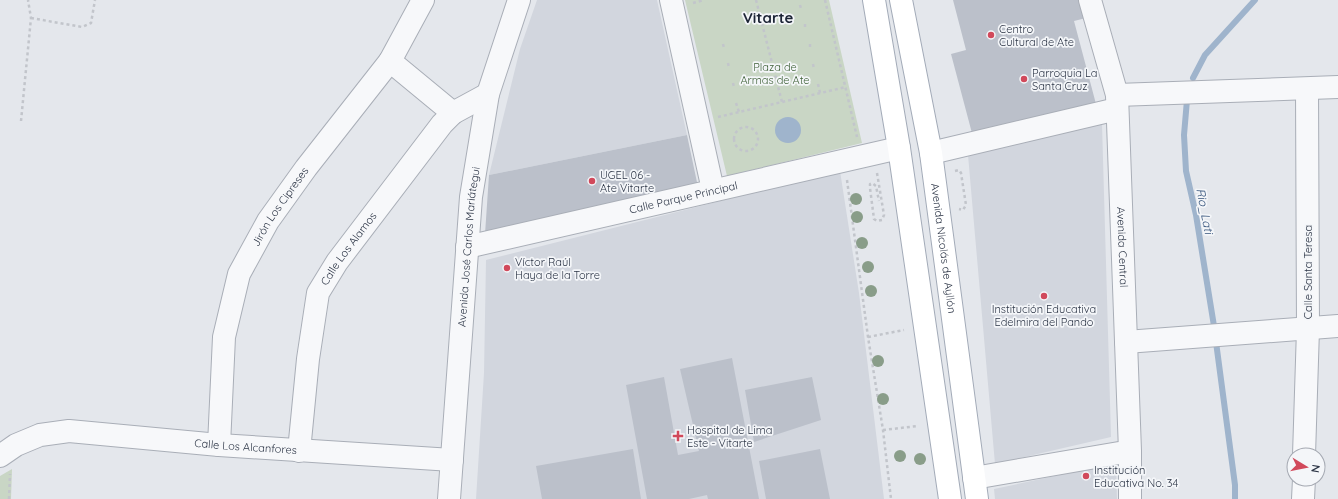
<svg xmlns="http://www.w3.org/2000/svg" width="1338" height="499" font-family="Quicksand,sans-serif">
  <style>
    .built { fill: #d2d6de }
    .green { fill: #c9d6c5 }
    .water { fill: #9fb4cc }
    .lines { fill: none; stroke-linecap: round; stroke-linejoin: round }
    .stream { stroke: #9fb4cc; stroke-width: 6 }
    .building { fill: #bbc0ca }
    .minor-casing { stroke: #a9aeb7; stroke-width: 24 }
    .tertiary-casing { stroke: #a9aeb7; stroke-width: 24 }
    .primary-casing { stroke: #a3abb8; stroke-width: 24 }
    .path { stroke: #c2c5cb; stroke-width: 2.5; stroke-dasharray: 3 3; stroke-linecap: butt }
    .minor { stroke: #f7f8fa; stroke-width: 22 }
    .tertiary { stroke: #f7f8fa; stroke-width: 22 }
    .primary { stroke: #fff; stroke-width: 22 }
    .tree { fill: #899d89 }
    .poi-dot { fill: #d1495b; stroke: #f4f6f9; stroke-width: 1.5 }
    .labels { text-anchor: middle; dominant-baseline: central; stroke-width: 3.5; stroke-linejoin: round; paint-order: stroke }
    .poi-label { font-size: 11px; fill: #2b3445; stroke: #f4f6f9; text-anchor: start }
    .park-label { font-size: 11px; fill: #3f6138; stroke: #f4f6f9 }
    .street-label { font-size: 11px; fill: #2b3445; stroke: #f4f6f9 }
    .water-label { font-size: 12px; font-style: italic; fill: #34527a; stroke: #f4f6f9 }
    .district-label { font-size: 15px; font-weight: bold; fill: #1d2536; stroke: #f4f6f9 }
  </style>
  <rect width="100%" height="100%" fill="#e4e7ec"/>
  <!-- built -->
  <path class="built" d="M537,0H657L687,135L489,175L520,49Z
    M1102,124L1111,437L995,464L968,155Z
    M840,171L859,293L884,499H476L484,373L486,260Z
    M1116,463L1117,499H995L994,489Z"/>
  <!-- green -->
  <path class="green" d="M685,0H829L862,143L727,176Z
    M12,469L11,499H0V476Z"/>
  <!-- water -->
  <path class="water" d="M775 130a13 13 0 1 1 26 0a13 13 0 1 1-26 0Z"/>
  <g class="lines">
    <!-- stream -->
    <path class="stream" d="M1193,78L1205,55L1255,0
      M1187,100L1184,135L1186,171L1196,215L1214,326
      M1216,342L1235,485V499"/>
  </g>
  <!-- building -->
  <path class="building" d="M953,0H1081L1086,18L1074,21L1096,104L973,137L951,54L966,50Z
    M687,135L698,187L485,234L489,175Z
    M732,358L759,499H708L707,495L689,499H647L626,385L664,377L678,455L699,451L680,369Z
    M812,377L821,420L754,442L745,390Z
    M633,449L641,499H542L536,466Z
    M820,449L830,499H766L759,461Z"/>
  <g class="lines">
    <!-- minor casing -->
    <g class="minor-casing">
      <g id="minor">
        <path d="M671,0L713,190"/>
        <path d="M390,61L453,113"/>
        <path d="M1117,95L1338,87"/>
        <path d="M931,153L1117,109"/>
        <path id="s1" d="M467,247L899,148"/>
        <path d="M1126,342L1338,326"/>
        <path id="s2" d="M219,445L224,337L239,274L268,221L306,168L390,61L423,0"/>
        <path id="s3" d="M299,451L308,359L318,293L337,262L442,124L453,113L488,94"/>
        <path d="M1304,455L1308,329L1307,89"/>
        <path id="s4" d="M0,456L16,445L40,435L69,431L219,445L452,460"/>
        <path d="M974,478L1119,453"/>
        <path d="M1303,499L1304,479"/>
      </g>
    </g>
    <!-- tertiary casing -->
    <g class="tertiary-casing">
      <g id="tertiary">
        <path id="s5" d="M1090,0L1117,95L1130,451V499"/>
        <path id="s6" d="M449,499L471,197L488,94L519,0"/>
      </g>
    </g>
    <!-- primary casing -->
    <g class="primary-casing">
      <g id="primary">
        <path d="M874,0L899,148L950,499"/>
        <path id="s7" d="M901,0L931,153L977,499"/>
      </g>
    </g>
    <!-- path -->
    <path class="path" d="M756,0L782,102
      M825,0L857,137
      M693,3L704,0
      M800,5L801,9
      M31,18L82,27L91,23L95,0
      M805,24V29
      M723,44L724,48
      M810,44V48
      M728,63L729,68
      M813,64L814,69
      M733,83L734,87
      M818,84L820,93
      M736,103L739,112
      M718,117L846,87
      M21,121L31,18L28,0
      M734 139a12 12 0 1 1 24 0a12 12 0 1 1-24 0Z
      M955,171L959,170L961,173L966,205L963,210L959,209
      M877,173L884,215L882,220L877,221L874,219L870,188V184L872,183L876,186L879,201
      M847,180L868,337L883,430L891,499
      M868,337L904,330
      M883,430L918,426
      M9,499L10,474"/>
    <!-- minor -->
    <use href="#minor" class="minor"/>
    <!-- tertiary -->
    <use href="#tertiary" class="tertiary"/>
    <!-- primary -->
    <use href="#primary" class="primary"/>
  </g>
  <!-- trees -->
  <g class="tree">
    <circle cx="856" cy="199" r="6"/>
    <circle cx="857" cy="217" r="6"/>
    <circle cx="862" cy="243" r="6"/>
    <circle cx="868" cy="267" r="6"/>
    <circle cx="871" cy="291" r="6"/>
    <circle cx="878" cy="361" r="6"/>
    <circle cx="883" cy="399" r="6"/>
    <circle cx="900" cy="456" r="6"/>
    <circle cx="920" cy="459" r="6"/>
  </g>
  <!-- markers -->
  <g class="poi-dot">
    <circle cx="991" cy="35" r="4"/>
    <circle cx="1024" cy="79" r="4"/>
    <circle cx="592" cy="181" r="4"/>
    <circle cx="507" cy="268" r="4"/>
    <circle cx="1044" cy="296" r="4"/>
    <path d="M676 430h4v4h4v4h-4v4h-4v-4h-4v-4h4z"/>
    <circle cx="1086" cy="476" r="4"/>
  </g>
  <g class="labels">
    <!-- poi labels -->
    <g class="poi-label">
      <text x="999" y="29">Centro<tspan x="999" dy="13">Cultural de Ate</tspan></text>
      <text x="1032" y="73">Parroquia La<tspan x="1032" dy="13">Santa Cruz</tspan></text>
      <text x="600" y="175">UGEL 06 -<tspan x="600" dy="13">Ate Vitarte</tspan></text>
      <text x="515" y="262">Víctor Raúl<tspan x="515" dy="13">Haya de la Torre</tspan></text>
      <text x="1044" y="309" text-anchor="middle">Institución Educativa<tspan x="1044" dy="13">Edelmira del Pando</tspan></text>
      <text x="687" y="430">Hospital de Lima<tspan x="687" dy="13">Este - Vitarte</tspan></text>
      <text x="1094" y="470">Institución<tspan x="1094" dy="13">Educativa No. 34</tspan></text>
    </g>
    <!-- park labels -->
    <g class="park-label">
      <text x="775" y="67">Plaza de<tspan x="775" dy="13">Armas de Ate</tspan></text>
    </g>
    <!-- street labels -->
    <g class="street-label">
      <text stroke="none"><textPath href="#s1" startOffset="222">Calle Parque Principal</textPath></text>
      <text stroke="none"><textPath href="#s2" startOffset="252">Jirón Los Cipreses</textPath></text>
      <text stroke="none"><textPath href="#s6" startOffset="253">Avenida José Carlos Mariátegui</textPath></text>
      <text stroke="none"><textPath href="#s5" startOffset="251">Avenida Central</textPath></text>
      <text stroke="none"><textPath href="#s3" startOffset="213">Calle Los Alamos</textPath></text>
      <text stroke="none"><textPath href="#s7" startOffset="252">Avenida Nicolás de Ayllón</textPath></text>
      <text transform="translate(1308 272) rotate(-90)">Calle Santa Teresa</text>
      <text stroke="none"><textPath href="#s4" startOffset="252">Calle Los Alcanfores</textPath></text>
    </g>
    <!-- water labels -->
    <g class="water-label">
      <text transform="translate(1205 211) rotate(79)">Rio_Lati</text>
    </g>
    <!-- district labels -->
    <g class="district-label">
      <text x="768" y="17">Vitarte</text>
    </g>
  </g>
  <!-- north arrow -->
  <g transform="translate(1306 467) rotate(100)"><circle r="19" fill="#f4f6f9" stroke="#a4a8b1"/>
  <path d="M0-3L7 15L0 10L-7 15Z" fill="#d1495b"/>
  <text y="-6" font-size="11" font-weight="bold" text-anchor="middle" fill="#2b3445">N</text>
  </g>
</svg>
